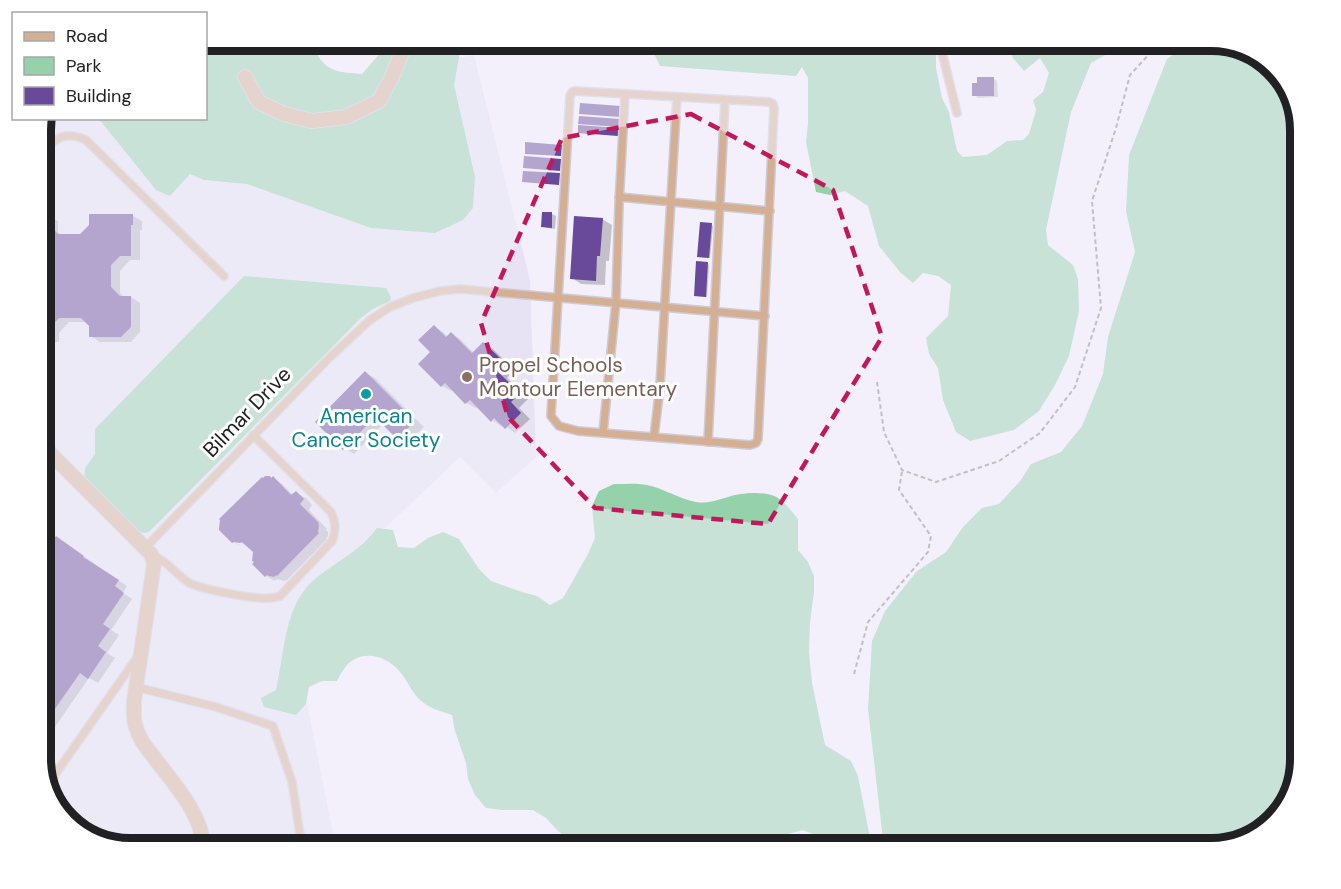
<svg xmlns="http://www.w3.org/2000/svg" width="1341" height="889" font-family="'DM Sans',sans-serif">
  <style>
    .built { fill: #e7e2f4 }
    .green { fill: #95d1aa }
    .shadow { fill: #0003 }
    .building { fill: #68499a }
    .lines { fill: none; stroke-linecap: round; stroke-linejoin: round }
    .lane-casing { stroke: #cdcbd4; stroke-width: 10 }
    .street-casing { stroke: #cdcbd4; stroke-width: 16 }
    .path { stroke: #848289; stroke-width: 2; stroke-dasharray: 4.5 3; stroke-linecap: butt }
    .lane { stroke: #d5af94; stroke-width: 7 }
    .street { stroke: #d5af94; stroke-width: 14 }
    .marked { fill: none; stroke: #c2185b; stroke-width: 4.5; stroke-dasharray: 12 8; stroke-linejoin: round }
    .education-dot { fill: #8d6e63; stroke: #fff; stroke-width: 2 }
    .culture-dot { fill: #0f9aa8; stroke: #fff; stroke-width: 2 }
    .labels { text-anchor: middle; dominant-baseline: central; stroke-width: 6; stroke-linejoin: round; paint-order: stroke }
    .education-label { font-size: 21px; fill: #785e54; stroke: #fff; text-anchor: start }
    .street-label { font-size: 21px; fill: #212023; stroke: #fff }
    .culture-label { font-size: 21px; fill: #0d838f; stroke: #fff }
    .rim { fill: none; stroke: #212023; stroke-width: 8 }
  </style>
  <rect width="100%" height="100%" fill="#f3f0fb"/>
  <!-- built -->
  <path class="built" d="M474,55L530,280L536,457L496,493L460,457L290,618L336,848H130L80,834L53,804L41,765V124L43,119L206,118V101Z"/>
  <!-- green -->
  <path class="green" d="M206,41H312C314,51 322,65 332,69C339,73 354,73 362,74L382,51L417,42L418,41H462L454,85L475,177L473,208L463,220L435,233L371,228L247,184L204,180L190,174L170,196L156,190L99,119L206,118Z
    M644,41H936V68L942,98L949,112L957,151L963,157L987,155L1007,141L1023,140L1029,134L1036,110L1033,100L1043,92L1049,73L1040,58L1024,71L1013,58L1005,41H1130L1091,63L1071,112L1046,230L1048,245L1073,265L1078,279L1079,311L1069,356L1055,385L1039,411L1014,430L970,441L956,432L943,400L938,368L929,354L926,338L948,316L951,285L938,276L923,273L913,283L900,272L879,246L868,206L845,191L830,195L816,192L806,142L808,124V78L802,67L796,76L660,66L650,45Z
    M1192,41H1211L1261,55L1289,85L1300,124V760L1286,809L1256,837L1212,848H884L868,709L872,641L885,611L917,571L946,552L963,527L982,508L999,504L1021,480L1031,464L1061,452L1082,426L1103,374L1108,337L1135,252L1126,211L1129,155L1167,59Z
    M244,276L386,288L391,297L390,301L373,309L361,318L150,531C145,534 142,533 136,530L84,479L85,468L95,454V429Z
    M614,484C625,484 636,483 647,485C663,488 679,499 696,502C707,504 717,500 728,497C740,493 762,491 774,496C784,500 791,511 798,519V550L808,562L814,576V592L810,622L809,652L812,683L825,745L851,761L858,776L872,848H833L818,836L803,830L788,834L773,842L758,846L743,848H701L679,838L663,835L630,841L615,846L600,847L584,845L570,841L557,830L546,818L533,810H502L486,808L475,795L468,779L466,763L455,731L452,715C440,711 428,708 419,699C411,691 407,680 400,672C386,654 358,648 344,669C341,673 339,677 337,681H322L309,687L306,704L296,715L264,707L261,698L276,690C283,660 284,618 303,592C316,574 337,564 354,551C362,545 370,537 377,528L393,530L398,547L414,548L428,538L443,532L459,539L479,569L491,581L522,592L537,596L550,605L563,598L588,554L595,538L592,506L599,491Z"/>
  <!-- shadow -->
  <path class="shadow" d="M993,78L997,81L998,97L978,98L974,95Z
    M552,214L556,216L555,229L547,228L543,226Z
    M41,216H49L58,221V232L62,236H80L133,216L142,221V230H140V260H130L120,271V293L124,297H131L140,303V332L131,342H100L91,336V325L88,322H69L59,333V342H41Z
    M602,219L612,225L609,261H606L605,285L581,284L572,278Z
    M711,225L713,226L710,258L700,257Z
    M708,264L709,265L707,297L697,296Z
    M434,327L443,332L448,337L451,333L460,339L474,353L484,343L493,349L508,364L504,369L510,374L507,378L528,399L519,408L530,419L515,433L503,424L501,426L492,420L478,406L476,408L466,403L453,389L451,391L442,386L432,352Z
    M366,373L375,378L424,427L408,443L398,438L384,423L354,454L344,448Z
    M262,478L264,480L265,478H273L282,484L293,495L296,493L306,498L312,505L309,510L327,529L326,530L328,532V536L326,538L327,539L287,580L284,581L277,579L275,581L266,576L254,564L256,562L254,560V553H256L254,551L234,538L233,541L243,547L233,542L221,530V519Z
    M41,536L53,544H66L127,586L123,593L132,599L111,630L119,635L107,653L115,658L98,683L89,678L41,747Z"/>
  <!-- building -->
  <path class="building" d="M977,77H994V96H972V83H977Z
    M580,103L621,106L620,117L579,114Z
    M579,116L620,119L619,127L578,124Z
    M578,125L619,128L618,136L578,133Z
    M525,142L562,145L561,156L525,154Z
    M524,156L561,159L560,171L523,168Z
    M523,171L560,173L559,185L522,182Z
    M542,212H552V228L541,227Z
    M41,214H49V225L58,234H80L89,225V214H133V225H131V256H120L111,265V287L120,296H131V327L121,337H89V326L81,318H59L50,327V337H41Z
    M574,216L603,218L600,256H597L596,281L570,279Z
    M700,222L712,223L709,258L697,257Z
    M696,261L708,262L706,297L694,296Z
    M434,325L446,337L451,332L472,353L483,342L500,358L496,363L502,368L498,372L520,393L511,402L521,413L505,429L494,418L491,422L470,400L465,404L445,383L441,387L418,364L430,352L418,340Z
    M365,371L415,421L397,439L375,417L343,450L315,422Z
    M265,476H270L271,478L273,476L291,495L296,491L304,499L300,504L319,523L318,524L319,525L318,532L319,533L277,576L276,575L274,577L269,576L267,575L265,577L252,564L254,562L252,561L253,552L242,542L240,543L234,542L232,543L219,530V528L220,520L219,519L262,477L263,478Z
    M41,535L52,542L56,536L84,556L83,557L119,580L115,586L124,593L103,624L110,629L98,646L106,652L88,679L80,673L41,729Z"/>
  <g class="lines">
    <!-- lane casing -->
    <g class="lane-casing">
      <path id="lane" d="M939,40L957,113
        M575,91L769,102L773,104L774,108L758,439L756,443L750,445L578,431L559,426L551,416L570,96L572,92Z
        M41,153C57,138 64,130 86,140L224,276
        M619,197L770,211
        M603,433L616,302L619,204L625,94
        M654,437L660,386L677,97
        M708,442L725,100
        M145,548L328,359L370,320L390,307L413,298L440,291L460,289L765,316
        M151,554C169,562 173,572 188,582C197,589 259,600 270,598C274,598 276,597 280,596L332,541C336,530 336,523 331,512L253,435
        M136,687L216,707L273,726L292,782L302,848
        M47,786L138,656"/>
    </g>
    <!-- street casing -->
    <g class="street-casing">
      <path id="street" d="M245,77L259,102L284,114L312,121L346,117L379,101L392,77L407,40
        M41,444L151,554L154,564L134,701C134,709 133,717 135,724C138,737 145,746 153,756C172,782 204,815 203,848"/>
    </g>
    <!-- path -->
    <path class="path" d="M877,382L884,432L902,470L936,482L999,461L1040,433L1075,387L1101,308L1092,201L1116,128L1130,75L1162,40
      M854,674L868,622L928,552L931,536L899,490L902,471"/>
    <!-- lane -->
    <use href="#lane" class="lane"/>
    <!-- street -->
    <use href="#street" class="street"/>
  </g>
  <!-- marked area -->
  <path d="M0 0H1341V889H0ZM691,114L833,190L882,337L768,524L595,508L508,417L481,323L562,138Z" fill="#f3f0fb" fill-opacity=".55" fill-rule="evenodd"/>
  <path class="marked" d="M691,114L833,190L882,337L768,524L595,508L508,417L481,323L562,138Z"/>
  <!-- markers -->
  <circle class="education-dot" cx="467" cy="377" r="6"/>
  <circle class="culture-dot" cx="366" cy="394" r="6"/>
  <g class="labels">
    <!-- education labels -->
    <g class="education-label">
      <text x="479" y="365">Propel Schools<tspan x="479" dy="24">Montour Elementary</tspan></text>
    </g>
    <!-- street labels -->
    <g class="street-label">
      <text transform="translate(247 412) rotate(-46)">Bilmar Drive</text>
    </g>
    <!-- culture labels -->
    <g class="culture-label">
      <text x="366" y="416">American<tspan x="366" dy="24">Cancer Society</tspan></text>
    </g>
  </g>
  <!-- crop -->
  <path d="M0 0H1341V889H0ZM130 51H1211A79 79 0 0 1 1290 130V759A79 79 0 0 1 1211 838H130A79 79 0 0 1 51 759V130A79 79 0 0 1 130 51Z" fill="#fff" fill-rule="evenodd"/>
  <path class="rim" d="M130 51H1211A79 79 0 0 1 1290 130V759A79 79 0 0 1 1211 838H130A79 79 0 0 1 51 759V130A79 79 0 0 1 130 51Z"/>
  <!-- legend -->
  <rect x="12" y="12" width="195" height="108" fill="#ffffff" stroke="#a6a6a7" stroke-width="1.5"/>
  <rect x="24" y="32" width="30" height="9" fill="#d5af94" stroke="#a6a6a7" stroke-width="1.5"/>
  <text x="66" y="42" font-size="18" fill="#212023">Road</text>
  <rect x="24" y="57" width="30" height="18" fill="#95d1aa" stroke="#a6a6a7" stroke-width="1.5"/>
  <text x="66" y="72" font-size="18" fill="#212023">Park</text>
  <rect x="24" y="87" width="30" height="18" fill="#68499a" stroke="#a6a6a7" stroke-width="1.5"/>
  <text x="66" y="102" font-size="18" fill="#212023">Building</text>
</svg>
